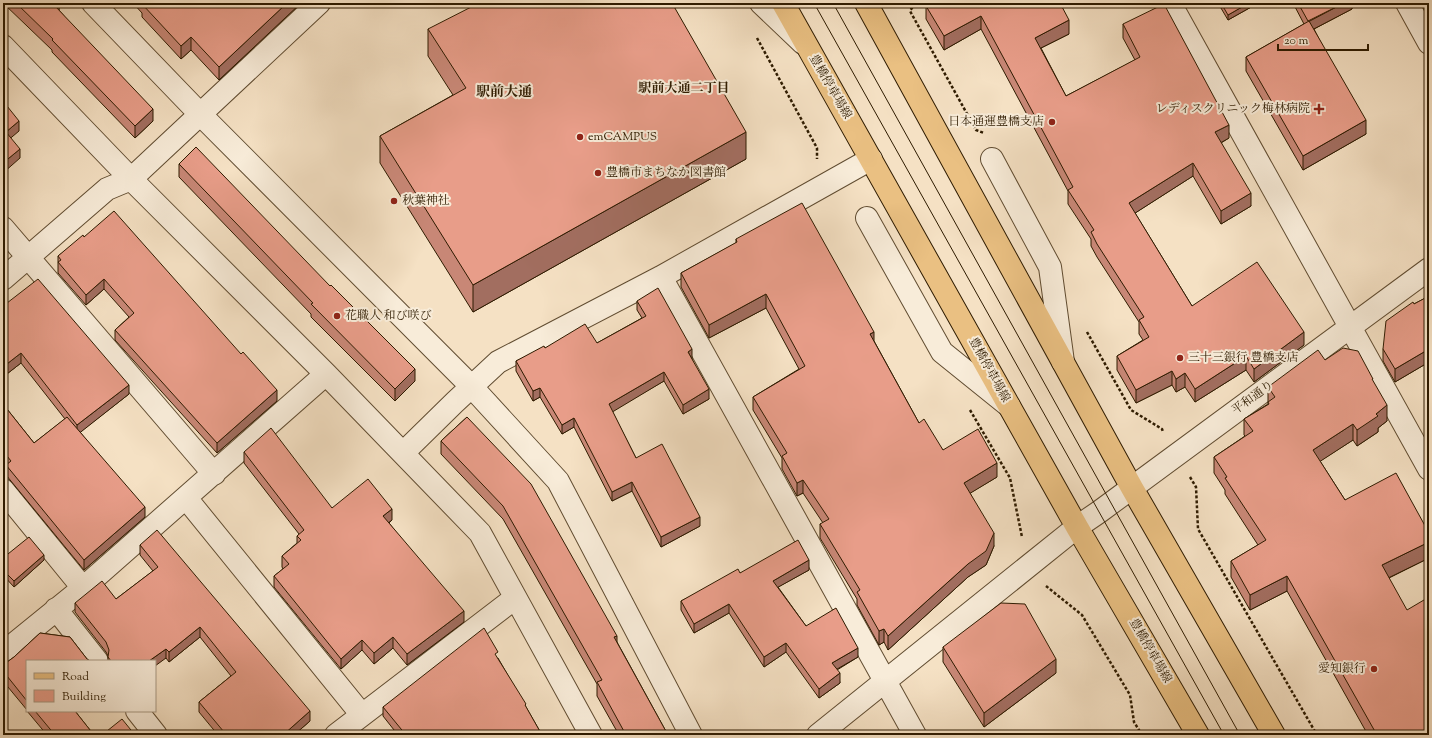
<svg xmlns="http://www.w3.org/2000/svg" width="1432" height="738" font-family="'Sorts Mill Goudy','Noto Serif JP',serif">
  <style>
    .lines { fill: none; stroke-linecap: round; stroke-linejoin: round }
    .minor-casing { stroke: #604c31; stroke-width: 24 }
    .major-casing { stroke: #2e1b00; stroke-width: 24 }
    .path { stroke: #2e1b00; stroke-width: 2.5; stroke-dasharray: 3 2; stroke-linecap: butt }
    .minor { stroke: #f8ecd9; stroke-width: 22 }
    .major { stroke: #eac082; stroke-width: 22 }
    .tram { stroke: #2e1b00; stroke-width: 1 }
    .wall { fill: #c88776; stroke: #2e1b00 }
    .shaded-wall { fill: #a26e60; stroke: #2e1b00 }
    .building { fill: #e89d89; stroke: #2e1b00 }
    .poi-dot { fill: #8f2418; stroke: #f8ecd9; stroke-width: 1.5 }
    .labels { text-anchor: middle; dominant-baseline: central; stroke-width: 4; stroke-linejoin: round; paint-order: stroke }
    .street-label { font-size: 12px; fill: #2e1b00; stroke: #f8ecd9 }
    .poi-label { font-size: 12px; fill: #2e1b00; stroke: #f8ecd9; text-anchor: start }
    .neighbourhood-label { font-size: 13px; font-weight: bold; fill: #2e1b00; stroke: #f8ecd9 }
    .quarter-label { font-size: 14px; font-weight: bold; fill: #2e1b00; stroke: #f8ecd9 }
  </style>
  <rect width="100%" height="100%" fill="#f5e1c4"/>
  <filter id="stains"><feTurbulence type="fractalNoise" baseFrequency=".005" numOctaves="4"/><feColorMatrix values="0 0 0 0 .2 0 0 0 0 .09 0 0 0 0 .02 0 0 0 .5 -.17"/></filter>
  <radialGradient id="worn" r=".72"><stop offset=".6" stop-color="#630" stop-opacity="0"/><stop offset="1" stop-color="#630" stop-opacity=".3"/></radialGradient>
  <g class="lines">
    <!-- minor casing -->
    <g class="minor-casing">
      <path id="minor" d="M93,3L200,114L471,386L558,481L691,735
        M761,3L803,43
        M1170,3L1429,469
        M1407,3L1429,43
        M3,46L131,179L326,374L480,533L591,735
        M992,159L1050,267L1063,362
        M867,218L942,352L1009,406
        M3,228L214,474
        M661,277L915,735
        M3,279L107,189L131,179L319,3
        M403,453L455,402L498,362L661,277L871,159
        M3,490L83,588
        M186,498L362,715
        M56,609L97,661
        M3,653L83,588L326,374
        M137,711L156,735
        M336,735L515,598
        M818,735L1077,527L1099,512L1429,269"/>
    </g>
    <!-- major casing -->
    <g class="major-casing">
      <path id="major" d="M783,3L1077,527L1198,735
        M866,3L1132,488L1274,735"/>
    </g>
    <!-- path -->
    <path class="path" d="M472,3L473,5H479
      M915,3L910,11L976,130L984,133
      M757,38L817,148V159
      M1087,332L1131,410L1162,429L1163,432
      M970,410L1010,478L1022,537
      M1190,477L1196,487L1198,529L1317,735
      M1046,586L1082,615L1130,695L1134,722L1142,735"/>
    <!-- minor -->
    <use href="#minor" class="minor"/>
    <!-- major -->
    <use href="#major" class="major"/>
    <!-- tram -->
    <path class="tram" d="M814,3L1224,735
      M833,3L1240,735"/>
  </g>
  <!-- wall -->
  <path class="wall" d="M3,3H59V10L153,121L135,138L52,52V50Z
    M133,3H301L219,80L191,50L181,59L142,17V13Z
    M1218,3H1253V6L1228,20Z
    M1293,3H1352V9L1314,29L1366,134L1303,170L1246,71V57L1304,24Z
    M926,6L1069,34L1041,48L1066,96L1135,60L1123,38V24L1229,138L1221,143L1251,206L1221,224L1193,176L1135,213L1192,306L1304,345L1254,382L1246,370L1195,402L1185,387L1176,392L1172,385L1136,403L1117,370V356L1143,340L1139,334V322L1097,257L1091,246V239L1068,204V191L981,29L944,50L926,19Z
    M428,29L746,159L473,312L380,163V136L453,95L428,56Z
    M179,164L415,381L395,401L311,317V314L179,177Z
    M84,237L277,401L217,453L115,340V330L129,317L104,289L86,305L58,273V256Z
    M736,239L874,341L919,423L943,450L997,477L970,493L994,546L986,565L968,577L888,650L884,642L879,645L857,605V599L820,538V524L823,523L803,493L797,496L782,469V458L753,410V397L799,369L766,308L709,338L681,287V273L736,243Z
    M1429,296V362L1395,382L1383,361V349L1414,304Z
    M3,298L7,303L129,394L80,432L145,517L84,570L6,475V465L3,461V404L34,443L65,419L21,363L3,377Z
    M637,301L692,359L709,399L683,414L664,381L612,411L636,458L700,526L661,547L632,491L612,501L574,427L562,434L540,397L533,401L516,371V361L545,348L597,343L642,318L637,310Z
    M1325,360L1373,382L1387,421L1378,428V432L1357,446L1353,440L1320,461L1345,500L1429,558L1389,578L1429,735H1368L1287,591L1250,610L1231,577V561L1258,545L1225,494V490L1214,473V457L1245,436L1244,435V419L1268,404V387Z
    M467,417L617,642L668,735H619L597,696V684L503,519L441,454V441Z
    M244,452L332,508L392,520L389,523L464,622L407,665L393,648L374,664L362,650L341,669L274,587V576L283,569L282,567V556L297,543V536L299,534L244,463Z
    M140,545L310,721L294,735H218L199,712V702L231,676L200,637L169,662L166,658L155,661H108V656L106,652L75,612V603L116,599L153,571L140,555Z
    M3,558L44,560L14,587L3,575Z
    M809,570L778,587L806,626L858,657L837,670L840,683L819,698L786,652L764,667L729,613L694,633L681,610V601L740,573Z
    M40,633L70,637L87,659L90,661H27V710L3,681V665L14,657Z
    M943,647L1056,673L984,727L943,662Z
    M498,658L542,735H398L383,716V707Z
    M27,711H75L94,735H47Z"/>
  <!-- shaded-wall -->
  <path class="shaded-wall" d="M57,3H59V14L55,6Z
    M287,3H301L219,80V67Z
    M1249,3H1253V6L1228,20V15Z
    M1344,3H1352V9L1308,32V22Z
    M981,16V29L944,50V36Z
    M1069,20V34L1035,51V38Z
    M191,37V50L181,59V46Z
    M153,109V121L135,138V126Z
    M1366,120V134L1303,170V156Z
    M19,121V131L6,142V132Z
    M1229,125V138L1215,146V132Z
    M746,132V159L473,312V285Z
    M20,149V158L3,173V163Z
    M1193,163V176L1129,217V203Z
    M1251,193V206L1221,224V211Z
    M104,279V289L86,305V295Z
    M766,294V308L709,338V325Z
    M874,332V345L870,334Z
    M1304,332V345L1254,382V369Z
    M692,349V359L688,352Z
    M1429,349V362L1395,382V369Z
    M21,353V363L3,377V367Z
    M1246,356V370L1195,402V389Z
    M415,369V381L395,401V389Z
    M1172,371V385L1136,403V390Z
    M664,372V381L609,414V404Z
    M1185,373V387L1176,392V379Z
    M129,385V394L77,435V425Z
    M540,388V397L533,401V391Z
    M709,389V399L683,414V405Z
    M277,390V401L217,453V443Z
    M1387,405V421L1378,428V432L1357,446V430L1376,414Z
    M574,418V427L562,434V425Z
    M1353,424V440L1313,466V450Z
    M997,463V477L964,497V483Z
    M803,480V493L797,496V483Z
    M632,482V491L612,501V492Z
    M145,507V517L84,570V560Z
    M392,509V520L383,527V516Z
    M700,517V526L661,547V537Z
    M994,533V546L986,565L968,577L888,650V636L968,564Z
    M1429,542V558L1382,581V565Z
    M44,555V560L14,587V581Z
    M809,560V570L773,590V581Z
    M1287,576V591L1250,610V595Z
    M729,604V613L694,633V624Z
    M464,611V622L407,665V654Z
    M200,627V637L169,662V652Z
    M884,629V642L879,645V631Z
    M617,636V649L614,637Z
    M393,637V648L374,664V653Z
    M362,640V650L341,669V659Z
    M786,643V652L764,667V657Z
    M858,648V657L832,672V663Z
    M166,649V658L155,666V661H149Z
    M1056,659V673L984,727V713Z
    M840,673V683L819,698V689Z
    M310,711V721L294,735H283Z"/>
  <!-- building -->
  <path class="building" d="M16,3H57L55,6L153,109L135,126L52,40L53,39Z
    M143,3H287L219,67L191,37L181,46L142,4Z
    M479,3H672L746,132L473,285L380,136L466,88L428,29Z
    M931,3H1060L1069,20L1035,38L1066,96L1140,57L1123,24L1164,4L1229,125L1215,132L1251,193L1221,211L1193,163L1129,203L1192,306L1257,262L1304,332L1254,369L1246,356L1195,389L1185,373L1176,379L1172,371L1136,390L1117,356L1149,337L1139,320L1144,317L1097,244L1091,232L1094,230L1068,190L1073,187L981,16L944,36L926,6Z
    M1221,3H1249L1228,15Z
    M1298,3H1344L1308,21Z
    M1309,21L1366,120L1303,156L1246,57Z
    M3,101L19,121L6,132L20,149L3,163Z
    M196,147L330,286L331,285L415,369L395,389L311,304L313,303L179,164Z
    M802,203L874,332L870,334L919,423L924,419L943,450L978,429L997,463L964,483L994,533L986,551L968,564L888,636L884,629L879,631L857,592L860,590L820,524L829,519L803,480L797,483L782,456L787,453L753,397L805,366L766,294L709,325L681,273L737,242L736,239Z
    M114,211L241,354L243,352L277,390L217,443L115,330L134,313L104,279L86,295L58,262L61,260L58,256L83,235L84,237Z
    M38,279L129,385L77,425L21,353L3,367V298L7,303Z
    M658,288L692,349L688,352L709,389L683,405L664,372L609,404L636,458L662,444L700,517L661,537L632,482L612,492L574,418L562,425L540,388L533,391L516,361L544,346L545,348L585,324L597,343L646,316L637,301Z
    M1429,296V349L1395,369L1383,349L1386,321L1413,302L1414,304Z
    M1343,348L1358,351L1373,379H1372L1387,405L1376,414L1378,416L1357,430L1353,424L1313,450L1345,500L1396,473L1429,533V542L1382,565L1407,610L1429,597V735H1377L1287,576L1250,595L1231,561L1266,540L1225,478L1227,477L1214,457L1253,431L1244,419L1269,404L1268,402L1275,397L1268,387L1318,350L1325,360Z
    M3,404L34,443L67,417L145,507L84,560L6,465L11,461L3,451Z
    M467,417L531,484L617,636L614,637L668,735H626L597,682L602,680L503,506L441,441Z
    M271,428L332,508L368,479L392,509L383,516L464,611L407,654L393,637L374,653L362,640L341,659L274,576L289,564L282,556L301,540L297,536L304,530L244,452Z
    M157,530L310,711L283,735H221L224,732L199,702L236,672L200,627L169,652L166,649L149,661H111L108,657L109,650L106,642L75,603L102,581L116,599L158,567L140,545Z
    M29,537L44,555L14,581L3,570V558Z
    M798,540L809,560L773,581L806,626L836,608L858,648L832,663L840,673L819,689L786,643L764,657L729,604L694,624L681,601L738,569L740,573Z
    M1001,603L1025,604L1056,659L984,713L943,647Z
    M484,628L498,652L495,654L526,704L525,705L542,735H406L383,707Z
    M40,633L70,637L87,659L90,661H27V701L3,671V665L14,657Z
    M35,711H75L94,735H55Z
    M122,719L135,735H102Z
    M851,730L854,735H845Z"/>
  <!-- markers -->
  <g class="poi-dot">
    <path d="M1317 103h4v4h4v4h-4v4h-4v-4h-4v-4h4z"/>
    <circle cx="1052" cy="122" r="4"/>
    <circle cx="580" cy="137" r="4"/>
    <circle cx="598" cy="173" r="4"/>
    <circle cx="394" cy="201" r="4"/>
    <circle cx="337" cy="316" r="4"/>
    <circle cx="1180" cy="358" r="4"/>
    <circle cx="1374" cy="669" r="4"/>
  </g>
  <g class="labels">
    <!-- street labels -->
    <g class="street-label">
      <text transform="translate(830 87) rotate(60)">豊橋停車場線</text>
      <text transform="translate(989 370) rotate(61)">豊橋停車場線</text>
      <text transform="translate(1253 398) rotate(-36)">平和通り</text>
      <text transform="translate(1150 651) rotate(60)">豊橋停車場線</text>
    </g>
    <!-- poi labels -->
    <g class="poi-label">
      <text x="1310" y="109" text-anchor="end">レディスクリニック梅林病院</text>
      <text x="1044" y="122" text-anchor="end">日本通運豊橋支店</text>
      <text x="588" y="137">emCAMPUS</text>
      <text x="606" y="173">豊橋市まちなか図書館</text>
      <text x="402" y="201">秋葉神社</text>
      <text x="345" y="316">花職人 和び咲び</text>
      <text x="1188" y="358">三十三銀行 豊橋支店</text>
      <text x="1366" y="669" text-anchor="end">愛知銀行</text>
    </g>
    <!-- neighbourhood labels -->
    <g class="neighbourhood-label">
      <text x="684" y="89">駅前大通二丁目</text>
    </g>
    <!-- quarter labels -->
    <g class="quarter-label">
      <text x="504" y="93">駅前大通</text>
    </g>
  </g>
  <!-- margin -->
  <rect width="1432" height="738" fill="none" stroke="#f5e1c4" stroke-width="16"/>
  <rect x="4" y="4" width="1424" height="730" fill="none" stroke="#2e1b00" stroke-width="2"/>
  <rect x="8" y="8" width="1416" height="722" fill="none" stroke="#2e1b00"/>
  <!-- legend -->
  <rect x="26" y="660" width="130" height="52" fill="#f8ecd9" stroke="#a79882"/>
  <rect x="34" y="673" width="20" height="6" fill="#eac082" stroke="#a79882"/>
  <text x="62" y="680" font-size="12" fill="#2e1b00">Road</text>
  <rect x="34" y="690" width="20" height="12" fill="#e89d89" stroke="#a79882"/>
  <text x="62" y="700" font-size="12" fill="#2e1b00">Building</text>
  <!-- scale -->
  <path d="M1278 44v6h90v-6" fill="none" stroke="#2e1b00" stroke-width="2"/>
  <text x="1284" y="44" font-size="12" fill="#2e1b00" stroke="#f8ecd9" stroke-width="3" paint-order="stroke">20 m</text>
  <rect width="100%" height="100%" filter="url(#stains)"/>
  <rect width="100%" height="100%" fill="url(#worn)"/>
</svg>
